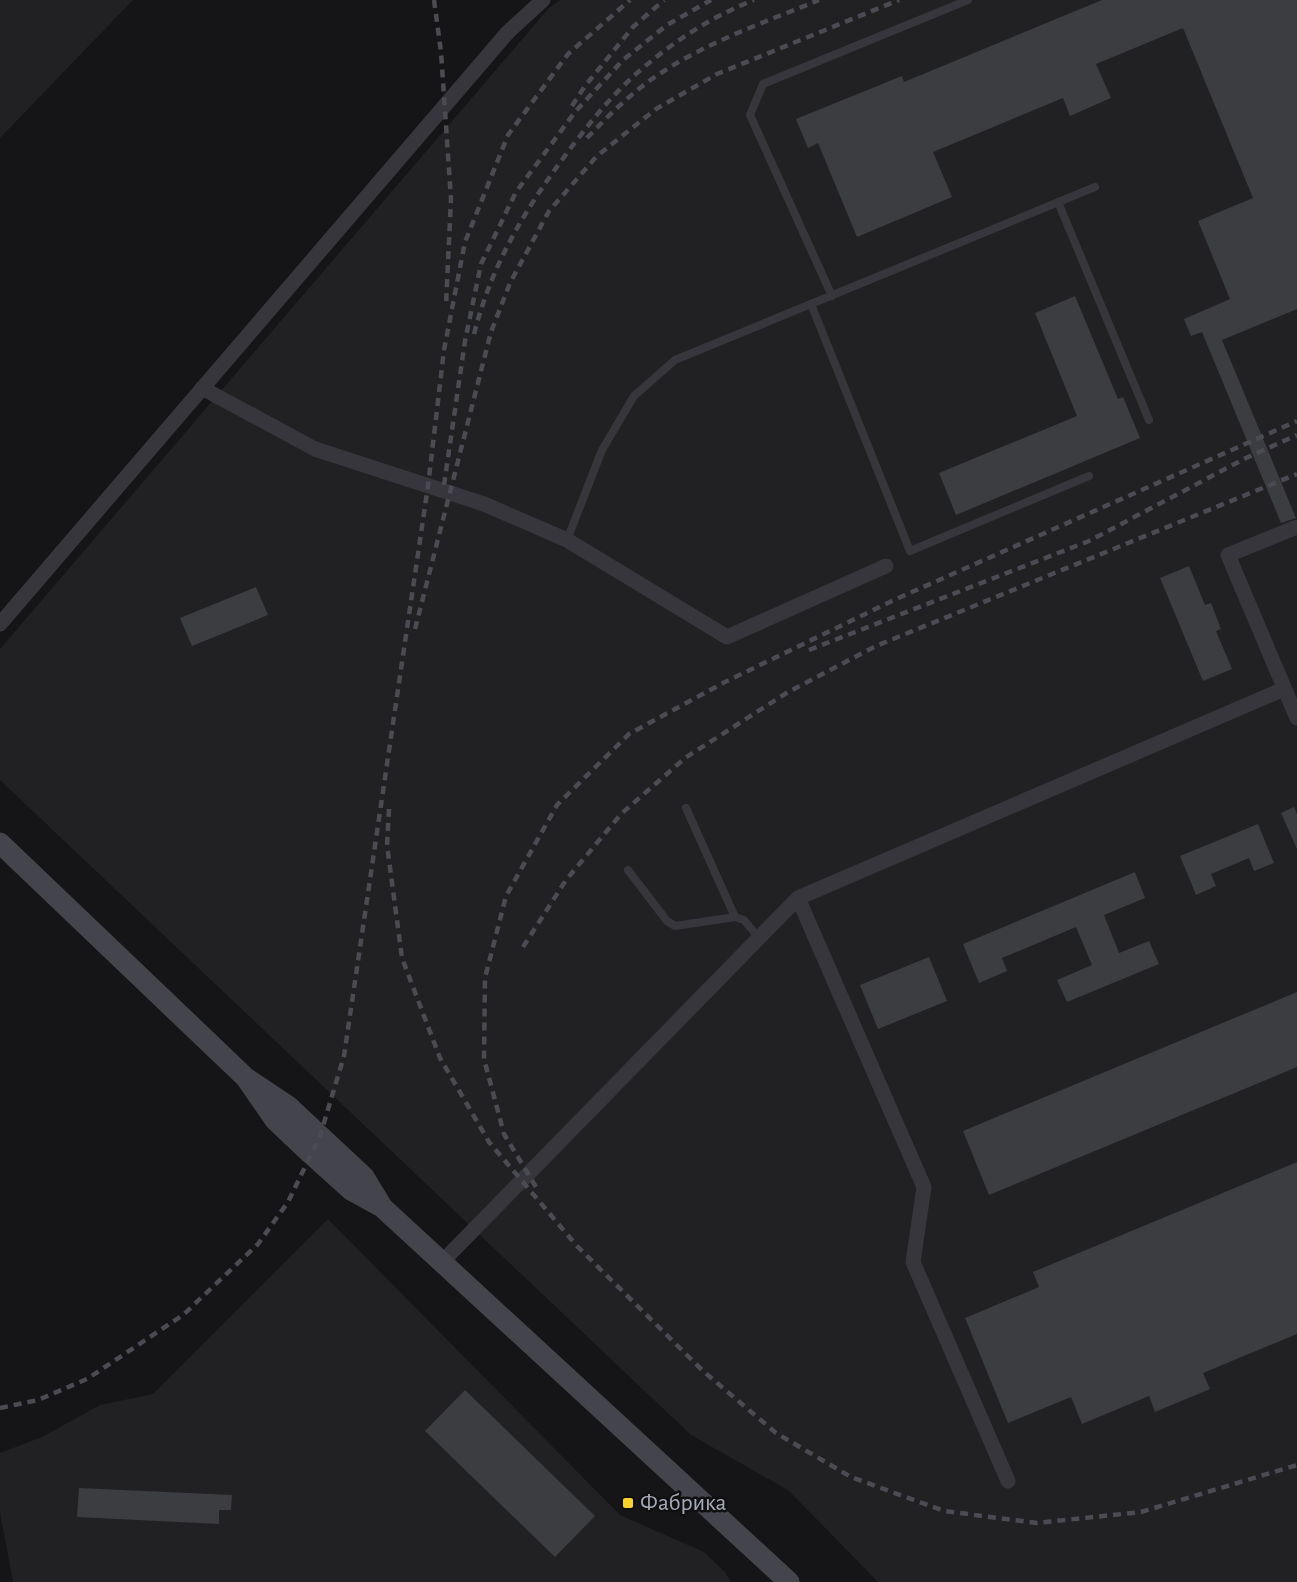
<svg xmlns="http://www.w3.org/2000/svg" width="1297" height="1582" font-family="'Alegreya Sans',sans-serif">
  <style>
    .built { fill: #212124 }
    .building { fill: #3c3d41 }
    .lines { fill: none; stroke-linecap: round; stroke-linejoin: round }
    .lane { stroke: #36363c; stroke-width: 8 }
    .street { stroke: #36363c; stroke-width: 15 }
    .secondary { stroke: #44444c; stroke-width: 21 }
    .rail { stroke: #4b4b53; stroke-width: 4.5; stroke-dasharray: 8 6; stroke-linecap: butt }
    .poi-dot { fill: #f8d12c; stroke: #101012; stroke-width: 2 }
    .labels { text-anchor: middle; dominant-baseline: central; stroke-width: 5; stroke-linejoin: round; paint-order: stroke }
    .poi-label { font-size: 24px; fill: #a6a9b7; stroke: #101012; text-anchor: start }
  </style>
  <rect width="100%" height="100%" fill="#151517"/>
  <!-- built -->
  <path class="built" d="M0,0H133L0,138Z
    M560,0H1297V1582H878L788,1490L691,1435L0,780V649L548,9Z
    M328,1219L620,1515L704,1552L725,1572L731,1582H13L0,1512V1453L42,1437L100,1405L153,1394Z"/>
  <!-- building -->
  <path class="building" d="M1102,0H1297V309L1222,340L1296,518L1281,523L1202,332L1191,336L1184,319L1230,299L1198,221L1253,198L1183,28L1096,64L1111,98L1070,116L1063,98L933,152L952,197L857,237L818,143L808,148L796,119L902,76L904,82Z
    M1075,296L1118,399L1123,397L1140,438L956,515L939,473L1077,416L1035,313Z
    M1189,566L1205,605L1211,603L1221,629L1216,631L1232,669L1203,681L1160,578Z
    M256,587L268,615L192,646L180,618Z
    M1294,807L1297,814V849L1281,813Z
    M1258,824L1274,863L1254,871L1249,858L1211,874L1216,886L1196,895L1180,856Z
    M1135,872L1145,898L1104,915L1119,953L1149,941L1159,964L1067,1002L1057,980L1092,965L1076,927L1002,958L1007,971L979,983L963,944Z
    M929,957L947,1001L878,1029L860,985Z
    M1297,992V1067L989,1195L963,1131Z
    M1297,1162V1334L1203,1373L1210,1389L1155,1412L1149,1396L1082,1424L1071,1397L1008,1423L965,1318L1039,1287L1033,1272Z
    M465,1390L595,1516L555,1557L425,1431Z
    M79,1488L232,1495L231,1510H219V1524L77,1517Z"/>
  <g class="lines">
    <!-- lane -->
    <path class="lane" d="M1058,202L1149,420
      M832,296L750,115L763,84L968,0
      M811,304L910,551L1089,476
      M567,540L602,450L634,396L675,360L1095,187
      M686,808L735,917
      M628,870L667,921L675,926L735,917L744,920L759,938"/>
    <!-- street -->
    <path class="street" d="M202,388L315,449L484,504L567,540L727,637L886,566
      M1297,527L1228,555L1297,718
      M0,624L508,32L543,0
      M798,898L924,1187L913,1262L1008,1481
      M442,1262L798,898L1284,689"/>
    <!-- secondary -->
    <path class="secondary" d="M0,843L246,1078L288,1106L364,1177L381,1205
      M246,1078L275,1120L311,1154L351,1190L382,1207L789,1582"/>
    <!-- rail -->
    <path class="rail" d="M434,0L441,52L451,199L446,305
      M572,106L585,86L633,27L664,0
      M587,138C611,113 635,89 664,71C710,41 768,21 819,0
      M474,334C492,264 524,211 567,153C591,121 617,88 649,63C680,37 716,15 754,0
      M444,485L465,341L481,264L516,192L575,112L623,60L667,25L711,0
      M415,629L491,332L510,283L549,211L597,156L656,109L717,74L899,0
      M809,650L1089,541L1246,458L1297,435
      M389,809L387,845L402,958L440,1058L489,1142L577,1246L703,1371L776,1433L851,1477L944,1511L1037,1523L1141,1512L1297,1465
      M523,947L566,880L621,814L685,758L788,692L876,646L1297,474
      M536,1187L504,1134L484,1059L485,978L506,896L557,805L629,734L725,682L894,600L1297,421
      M0,1408L38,1400L87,1379L183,1315L258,1244L288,1202L320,1136L344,1056L428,486L444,350L465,242L508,135L568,54L630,0"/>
  </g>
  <!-- markers -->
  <rect class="poi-dot" x="622" y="1497" width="12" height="12" rx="3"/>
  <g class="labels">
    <!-- poi labels -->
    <g class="poi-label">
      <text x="640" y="1503">Фабрика</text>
    </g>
  </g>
</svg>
